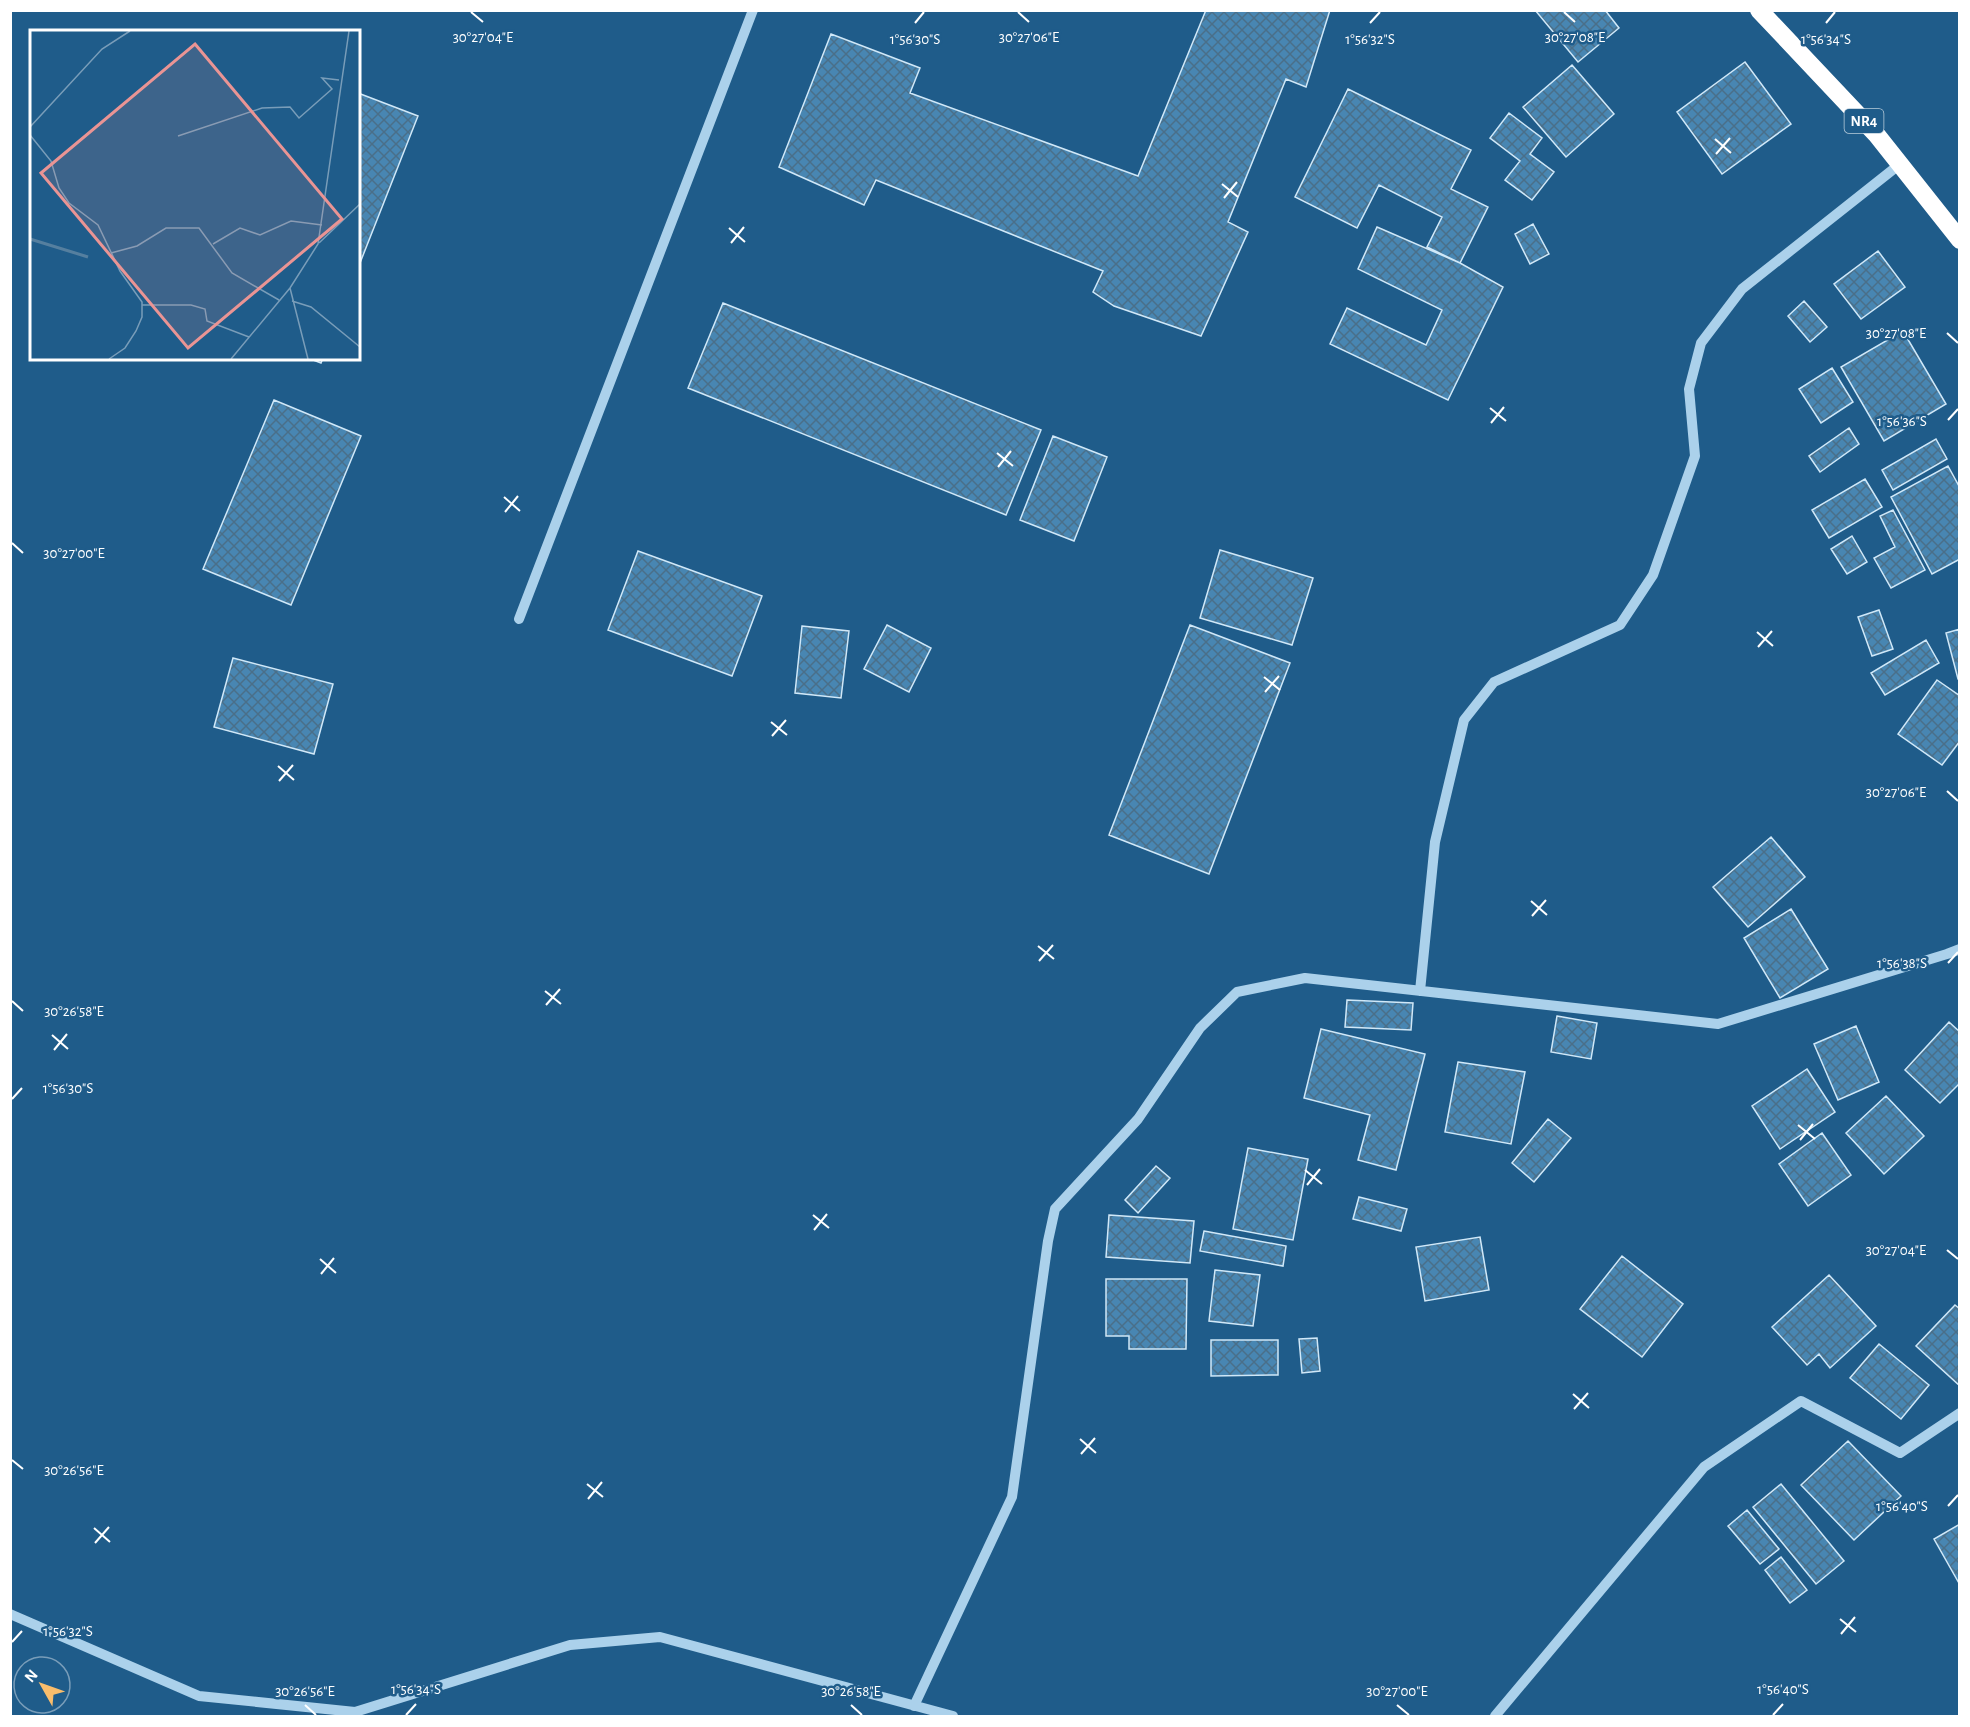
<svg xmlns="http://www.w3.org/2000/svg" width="1970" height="1727" font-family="'Alegreya Sans',sans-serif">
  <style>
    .building { fill: url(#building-cross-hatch); stroke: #d0e8f8; stroke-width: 1.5 }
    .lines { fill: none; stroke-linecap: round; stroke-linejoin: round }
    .minor { stroke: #abd1eb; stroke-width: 10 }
    .highway { stroke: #fff; stroke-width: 18 }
    .ticks { fill: none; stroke: #fff; stroke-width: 2 }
    .labels { text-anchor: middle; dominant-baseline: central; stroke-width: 5; stroke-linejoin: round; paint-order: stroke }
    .shield { fill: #1f5c8a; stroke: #bccedc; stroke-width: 1.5 }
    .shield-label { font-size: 15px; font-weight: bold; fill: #fff }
    .inset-river { fill: none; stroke: #557f9f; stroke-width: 3 }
    .inset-road { fill: none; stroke: #799db9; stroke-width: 1.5 }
    .view { fill: #ea9494; fill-opacity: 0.15; stroke: #ea9494; stroke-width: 3 }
    .inset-edge { fill: none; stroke: #fff; stroke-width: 3 }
    .ticks-label { font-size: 15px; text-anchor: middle; fill: #fff; stroke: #1f5c8a; stroke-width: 5; stroke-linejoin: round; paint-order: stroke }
  </style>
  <defs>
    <pattern id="building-cross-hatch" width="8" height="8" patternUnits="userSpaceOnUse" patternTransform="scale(1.5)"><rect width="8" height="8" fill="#4886b2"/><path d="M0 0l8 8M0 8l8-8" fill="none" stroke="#4a6f89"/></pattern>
  </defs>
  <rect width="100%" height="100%" fill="#1f5c8a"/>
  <!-- building -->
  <path class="building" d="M1206,10H1330L1306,87L1286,79L1228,222L1248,232L1201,336L1114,306L1093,292L1103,271L876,180L864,205L779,167L831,34L920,68L910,93L1138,176Z
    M1535,10H1605L1619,28L1578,62Z
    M1745,62L1791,124L1722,174L1677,112Z
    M1572,65L1614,114L1566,157L1523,107Z
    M1348,89L1471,150L1451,189L1488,207L1460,263L1427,247L1442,217L1379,185L1357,228L1295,197Z
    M358,93L418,116L358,268Z
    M1509,113L1542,138L1530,154L1554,172L1532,200L1505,180L1520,161L1490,138Z
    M1533,224L1549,254L1530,264L1515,234Z
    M1377,227L1460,263L1503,287L1448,400L1330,344L1347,308L1426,345L1442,310L1358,269Z
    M1878,251L1905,287L1861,319L1834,284Z
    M1804,301L1827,327L1810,342L1788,316Z
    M723,303L1041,430L1006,515L688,388Z
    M1903,331L1946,404L1884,441L1841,367Z
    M308,358H323L321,363Z
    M1832,368L1853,402L1821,423L1799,389Z
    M274,400L361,436L291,605L203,569Z
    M1849,428L1859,444L1820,472L1809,456Z
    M1053,436L1107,457L1074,541L1020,520Z
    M1936,439L1947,459L1893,490L1882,470Z
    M1948,466L1960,488V559L1932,574L1891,497Z
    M1865,479L1882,507L1829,538L1812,510Z
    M1893,510L1925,570L1891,588L1874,558L1895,547L1880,516Z
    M1852,536L1867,562L1847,574L1831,549Z
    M1220,550L1313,578L1292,645L1200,618Z
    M638,551L762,596L732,676L608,630Z
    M1879,610L1893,649L1872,656L1858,617Z
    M887,625L931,648L909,692L864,669Z
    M1190,625L1290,663L1209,874L1109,835Z
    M802,626L849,631L841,698L795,693Z
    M1960,629V679H1958L1946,633Z
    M1926,640L1939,663L1885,695L1871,673Z
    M233,658L333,684L314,754L214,727Z
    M1937,680L1960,696V741L1942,765L1898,734Z
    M1771,837L1805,877L1748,927L1713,887Z
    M1791,909L1828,969L1780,998L1744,938Z
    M1347,1000L1413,1003L1411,1030L1345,1027Z
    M1557,1016L1597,1023L1591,1059L1551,1052Z
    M1949,1022L1960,1032V1083L1940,1103L1905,1070Z
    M1856,1026L1879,1082L1838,1100L1814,1044Z
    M1321,1029L1425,1054L1396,1170L1358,1160L1370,1115L1304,1098Z
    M1458,1062L1525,1072L1511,1144L1445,1132Z
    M1807,1069L1835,1112L1780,1149L1752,1106Z
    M1886,1096L1924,1136L1884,1174L1846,1133Z
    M1548,1119L1571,1138L1534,1182L1512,1163Z
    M1822,1133L1851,1175L1808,1206L1779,1164Z
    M1248,1148L1308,1159L1293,1240L1233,1229Z
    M1156,1166L1170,1178L1138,1213L1125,1200Z
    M1359,1197L1407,1209L1401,1231L1353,1219Z
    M1109,1215L1194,1221L1190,1263L1106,1257Z
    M1204,1231L1286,1246L1283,1266L1200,1251Z
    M1480,1237L1489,1290L1425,1301L1416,1247Z
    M1622,1256L1683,1304L1642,1357L1580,1309Z
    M1215,1270L1260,1275L1253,1326L1209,1321Z
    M1829,1275L1876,1326L1830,1368L1819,1354L1807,1365L1772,1327Z
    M1106,1279H1187L1186,1349H1129V1336H1106Z
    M1955,1305L1960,1309V1386L1916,1346Z
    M1317,1338L1320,1371L1302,1373L1299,1339Z
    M1211,1340H1278V1375L1211,1376Z
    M1879,1344L1929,1385L1901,1419L1850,1378Z
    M1848,1441L1901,1496L1854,1540L1801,1485Z
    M1781,1484L1844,1561L1816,1584L1753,1507Z
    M1747,1510L1779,1549L1760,1564L1728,1526Z
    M1960,1524V1585L1934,1539Z
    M1781,1557L1807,1590L1790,1603L1765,1570Z"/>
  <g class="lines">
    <!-- minor -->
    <path class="minor" d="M519,619L753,10
      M1420,991L1435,842L1464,720L1494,682L1620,625L1653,575L1695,456L1689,389L1701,343L1742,289L1900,164
      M10,1614L199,1696L355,1712L570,1645L660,1637L953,1716
      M914,1706L1012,1497L1048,1241L1055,1209L1138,1119L1200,1028L1237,992L1305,978L1718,1024L1947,954L1960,949
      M1495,1716L1704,1467L1801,1401L1900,1453L1960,1413"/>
    <!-- highway -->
    <path class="highway" d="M1759,10L1876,134L1960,240"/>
  </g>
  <!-- ticks -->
  <path class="ticks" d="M471,12L483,22M1018,12L1029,22M1564,12L1575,22M915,23L924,12M1370,23L1380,12M1826,23L1835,12M1715,139L1731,153M1716,154L1730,138M1222,184L1238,197M1224,198L1237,182M729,228L745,242M731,243L744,227M1947,333L1958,343M1490,408L1506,421M1948,420L1958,409M1491,423L1504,407M997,453L1013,466M998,467L1011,451M504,497L520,511M505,512L518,496M12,543L23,553M1757,632L1773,646M1758,647L1772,631M1264,677L1280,690M1265,692L1279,676M771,722L787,735M772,736L786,720M278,766L294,780M279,781L293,765M1947,791L1958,801M1531,901L1547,915M1532,916L1546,900M1038,946L1054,959M1039,961L1053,945M1948,963L1958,952M545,991L561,1004M12,1001L23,1011M546,1005L560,989M52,1035L68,1049M54,1050L67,1034M12,1099L22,1088M1798,1125L1815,1139M1800,1140L1813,1124M1305,1170L1322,1184M1307,1185L1320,1169M813,1215L829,1228M814,1230L827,1214M1947,1250L1958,1259M320,1259L336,1273M321,1274L334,1258M1573,1394L1589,1408M1574,1409L1588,1393M1080,1439L1096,1453M1081,1454L1095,1438M12,1460L23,1469M587,1484L603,1497M588,1499L602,1482M1948,1506L1958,1495M94,1528L110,1542M95,1543L109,1527M1840,1619L1856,1632M1841,1634L1855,1617M12,1642L22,1631M305,1705L316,1715M851,1705L862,1715M1397,1705L1409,1715M406,1715L416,1704M1773,1715L1783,1704"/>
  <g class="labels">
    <!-- shield labels -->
    <rect class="shield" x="1844.5" y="109" width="39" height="24" rx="4.5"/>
    <g class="shield-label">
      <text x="1864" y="121">NR4</text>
    </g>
  </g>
  <!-- overview -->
  <g transform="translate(30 30)">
    <rect width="330" height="330" fill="#1f5c8a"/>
    <path class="inset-river" d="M0,209L58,227"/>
    <path class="inset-road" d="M0,97L72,19L100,1M0,105L21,131L29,158L39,173L68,195L90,241L112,272V287L106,301L95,318L79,329M148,106L232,78L260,77L269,88L302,59L292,48L309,50M289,213L330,174M183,214L210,198L230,205L261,191L292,195M81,223L107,216L136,198H169L202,243L249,270M260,258L278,329M262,271L281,277L330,317M112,275H161L175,279L177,291L219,307M201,329L260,258L288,214L319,1"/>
    <path class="view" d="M165,14L312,189L158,318L11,143Z"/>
    <rect width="330" height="330" class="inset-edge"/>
  </g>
  <g class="ticks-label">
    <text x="483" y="42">30°27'04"E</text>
    <text x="1029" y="42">30°27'06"E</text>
    <text x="1575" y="42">30°27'08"E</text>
    <text x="915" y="44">1°56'30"S</text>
    <text x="1370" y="44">1°56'32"S</text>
    <text x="1826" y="44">1°56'34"S</text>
    <text x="1896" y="338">30°27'08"E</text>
    <text x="1902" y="426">1°56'36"S</text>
    <text x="74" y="558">30°27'00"E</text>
    <text x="1896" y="797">30°27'06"E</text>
    <text x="1902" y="968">1°56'38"S</text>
    <text x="74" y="1016">30°26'58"E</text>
    <text x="68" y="1093">1°56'30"S</text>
    <text x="1896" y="1255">30°27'04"E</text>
    <text x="74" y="1475">30°26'56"E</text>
    <text x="1902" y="1511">1°56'40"S</text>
    <text x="68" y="1636">1°56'32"S</text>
    <text x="416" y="1694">1°56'34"S</text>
    <text x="1783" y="1694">1°56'40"S</text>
    <text x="305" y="1696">30°26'56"E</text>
    <text x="851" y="1696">30°26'58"E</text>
    <text x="1397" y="1696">30°27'00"E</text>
  </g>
  <!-- border -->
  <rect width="1970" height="1727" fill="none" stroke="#ffffff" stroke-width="24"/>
  <!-- north arrow -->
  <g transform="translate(42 1685) rotate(310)"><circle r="28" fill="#1f5c8a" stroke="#799db9" stroke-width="1.5"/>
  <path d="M0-4.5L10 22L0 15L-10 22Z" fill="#f9bd6c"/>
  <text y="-9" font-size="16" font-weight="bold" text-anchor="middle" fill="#ffffff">N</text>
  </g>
</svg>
